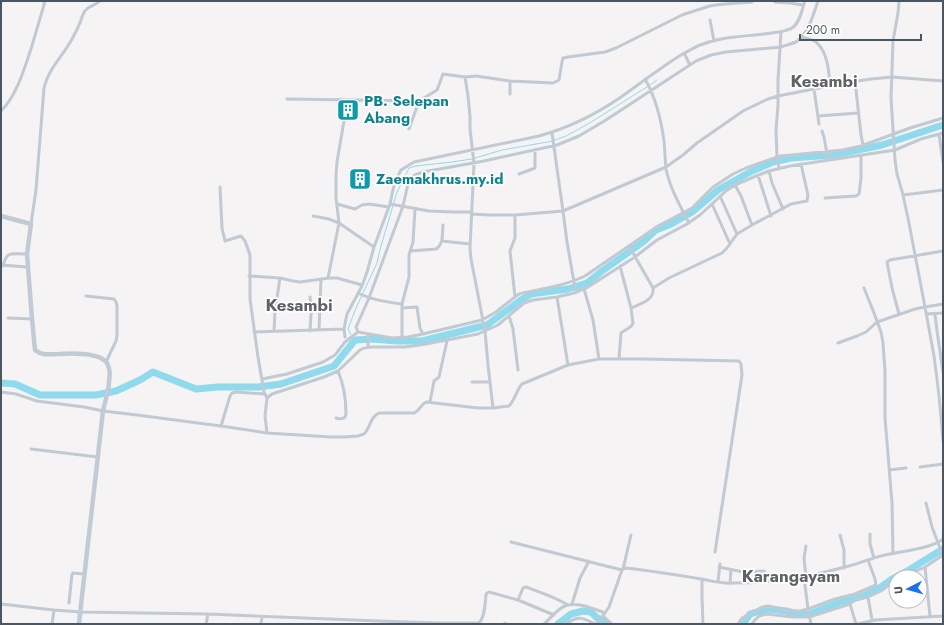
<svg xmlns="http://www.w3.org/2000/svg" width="944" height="625" font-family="Jost,sans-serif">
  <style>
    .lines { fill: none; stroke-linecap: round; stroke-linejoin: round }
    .stream { stroke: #90daee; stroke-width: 1 }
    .river { stroke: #90daee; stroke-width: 7 }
    .minor { stroke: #c1cad2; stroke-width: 3 }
    .secondary { stroke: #c1cbd6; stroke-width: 4.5 }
    .secondary-bridge { stroke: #c1cbd6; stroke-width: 4.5 }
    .labels { text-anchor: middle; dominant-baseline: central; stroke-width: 3.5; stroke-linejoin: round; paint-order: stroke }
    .culture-label { font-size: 15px; font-weight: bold; fill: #0d838f; stroke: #fff; text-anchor: start }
    .quarter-label { font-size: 17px; font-weight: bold; fill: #5f6368; stroke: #fff }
  </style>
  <rect width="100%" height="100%" fill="#f5f3f3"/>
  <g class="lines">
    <!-- stream -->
    <path class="stream" d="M650,85L657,80
      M475,158L502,150L553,141L566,136L588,124L647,87
      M351,335L348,329L356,308L377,263L381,246L397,192L409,168L416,166L452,162L472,159"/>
    <!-- river -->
    <path class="river" d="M1,383L15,384L40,395H96L116,391L140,380L153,372L196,389L218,387H258L281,384L334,366L355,340L373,339L397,341H422L487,325L521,300L531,294L568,289L587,283L602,271L643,242L656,230L671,224L692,212L718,190L752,171L773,162L791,158L833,155L882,145L943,125
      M558,624L571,614L583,611L591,612L596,617L607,624
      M743,624L750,614L760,611L770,609L786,611L798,614H810L840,602L863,596L878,589L892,579L909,570L943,549"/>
    <!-- minor -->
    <path class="minor" d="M1,2V1
      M775,2L790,3L803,5
      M710,20L714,41
      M801,37C807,38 814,39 818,44C828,54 829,73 830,86
      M684,53L690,65
      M645,79C656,98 661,119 664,141C665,150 665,160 666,169C670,188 680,206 689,223
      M510,81L553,83L559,80L562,62L563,58L568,57L605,52L616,48L682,15C691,12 700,9 710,6C723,3 738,3 752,2
      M855,81L861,135L863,145
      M814,89L819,124
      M287,99L419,101
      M1,111C17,96 25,66 32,46C36,31 41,16 45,1
      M818,116L858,113
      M409,129L419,101L437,90L443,74L465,77
      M822,131L824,137L828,160
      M552,133L563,211L567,242L574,282L577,292
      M939,134L943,162
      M779,168L777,157L776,130L778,105V80L781,32
      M769,171L772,183L783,209
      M519,174L535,168V150
      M758,175L771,216
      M735,185L741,196L752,225L791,204L807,201L808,195L801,164
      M220,187L222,228L225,241L241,236L245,241L250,255V299L258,357L264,392L267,398L272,394L324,377L338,371L360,350L364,348L372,347H405L426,344L478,334L498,325L524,303L533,300L557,297L574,293L588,287L635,257L657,240L687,224L700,215L726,191L735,185L756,176L769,171L790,166L895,150L921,139L943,133
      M903,195L943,190
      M825,198L856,196L859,194L861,178V155
      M337,204L355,209L362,205L369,204L389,207
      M390,204L429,211L453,212H471
      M712,204L730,244
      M471,214L489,215H515L563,211L666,167L683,155L697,143L743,111L768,99L778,96L845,83L871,79L892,77L943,81
      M515,215V238L510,251L515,297
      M313,216L329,219L339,223L374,247
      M31,224L36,190L44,88C48,69 63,56 72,39C74,35 77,30 79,25C81,21 82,15 85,11C88,6 96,5 100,1
      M737,234L752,225
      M442,241L470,244
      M410,251L436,249C444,244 442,234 443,225
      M1,265L27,267
      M3,266C7,250 12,254 27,254
      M620,266L631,308
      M249,276L280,278
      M328,278L339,223L336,198V175L337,162L344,121
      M653,288L669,278L722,253L727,248L737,234L720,196
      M864,288L874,313L881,332L883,343L885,371V418L892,503L893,553
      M584,289L593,320L599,359
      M358,293C372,300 387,302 402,304
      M86,296L114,299L116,302L117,306V335L116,341L106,362
      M557,297L568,365
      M943,304L925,307C928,323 931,339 934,356C938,384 941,413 943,441
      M402,308L417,307L420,328L423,334
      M899,314L892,288L887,262L890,260L943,251
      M926,314L943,313
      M935,314L937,331L943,372
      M509,316L513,329L518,370
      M8,318L32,319
      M344,329L345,337
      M319,330L321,279
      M274,331L275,311L280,278L293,281L300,282L329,278H337L362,285
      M310,331L311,314L312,311L311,307L310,297
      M254,332L344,329L347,314L362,286L367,272L374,247L390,204L394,185L397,178L401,170L414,162L539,136C568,128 595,115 621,97C641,83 660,68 681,55C687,52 693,48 700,45C711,41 723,38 735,37C748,35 783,34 792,28C800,23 802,9 805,1
      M358,332L392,338L408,337L423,334L482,320L496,312L515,297L519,294C541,289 564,286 585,276L658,226L692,208L713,187L733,174L746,168L780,156L791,155L843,150L861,146L910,128L943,118
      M358,332L356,327L357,325L369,298L396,225L403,206L408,184L410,179L415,175L423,172L484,161L557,145L579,136L606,120L696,61L711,55L726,52L781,47C786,45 791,44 796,42C809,33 813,15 818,1
      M402,338V304L409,277V255L413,242L415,209
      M838,343L857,336L866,332L877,322L915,309L925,307L908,218L902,191L897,174L895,160L891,98L893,41L898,13L899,1
      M368,347V334
      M619,359L621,333C625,329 631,329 633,323L631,308C640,304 655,300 653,288L629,246
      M262,379L287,374L323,362L335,355L345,342L358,332
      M472,382H490
      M1,392L16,394L37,401L84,407L103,411L137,415L221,426L267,433L265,416L267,398
      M430,402L434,381L439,377L447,341
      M493,408L488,365L485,331L471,259L470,248L474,163L470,129V117L468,96L465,77L476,76L510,81V94
      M336,418C339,419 342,420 345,417L346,414C346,399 344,385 338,371
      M221,426L230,396L232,393L236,392L264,394
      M267,433L331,437H345L358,436L364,434C371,427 370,417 379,413H414C420,411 420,405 426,402L478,408H493L509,406C515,400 516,391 522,384L568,365L599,359H644L739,361L741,364L742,375L715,552
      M31,449L98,457
      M920,467L943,464
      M889,470L906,468
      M926,503L932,527L943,556
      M870,534V544L874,558
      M840,535L844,550V568
      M511,542L622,570
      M719,567L743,572L764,571L765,572V582
      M623,569L631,535
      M804,577L808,609L811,624
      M806,577L804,558L806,546
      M903,577L925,567
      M702,579V597L703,624
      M718,582L720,564
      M730,583L731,570
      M518,600L554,615
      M69,603L72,574L73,573L84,574
      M1,604L54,610L81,612L208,614L379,621L440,623H479C485,617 485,604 486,595L487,593L489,592L518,600L523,588L526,587C540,592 555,597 568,605
      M572,604L580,578L589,561
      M603,616L612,624
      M930,616L925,567L943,555
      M872,620L868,597L881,591L896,580
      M52,624L54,610
      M206,624L208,614
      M261,624L262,617
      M504,624L505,623
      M544,624C550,619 558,608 565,606C577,601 594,609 605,613L609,607L622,570L625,568L635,569C657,572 679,575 701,579C712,581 722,584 734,583C771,583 809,577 845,567C858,564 871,558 885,555C902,551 930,549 943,539
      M566,624C578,615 584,618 595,624
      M596,624L605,613
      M738,624L742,618L762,607L768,606L773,607L788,611H800L808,609L835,599L855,594L876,585L875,579L868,560
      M752,624L754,621L759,616L766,614L793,617H809L850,604
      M856,624L850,604C854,599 862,598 868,597
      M858,624L875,620L943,616"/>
    <!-- secondary -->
    <path class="secondary" d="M1,216L31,224L27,254L32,319L35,350C42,356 50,354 59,354C70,353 103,352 108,365C110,370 110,376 109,381C109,391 105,401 103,411L81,605
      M79,624L80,614"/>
    <!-- secondary-bridge -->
    <path class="secondary-bridge" d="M80,614L81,605"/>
  </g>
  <!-- icons -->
  <defs>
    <g id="building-square" transform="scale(1.15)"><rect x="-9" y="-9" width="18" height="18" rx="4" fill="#0f9aa8" stroke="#fff"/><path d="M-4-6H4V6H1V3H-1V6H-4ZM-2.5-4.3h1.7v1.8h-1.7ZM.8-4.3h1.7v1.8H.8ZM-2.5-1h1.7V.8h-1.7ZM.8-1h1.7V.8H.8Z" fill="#fff"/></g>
  </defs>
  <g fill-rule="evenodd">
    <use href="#building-square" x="348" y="110"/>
    <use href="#building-square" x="360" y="179"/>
  </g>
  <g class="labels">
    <!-- culture labels -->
    <g class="culture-label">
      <text x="364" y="101">PB. Selepan<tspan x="364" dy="17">Abang</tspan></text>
      <text x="376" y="179">Zaemakhrus.my.id</text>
    </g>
    <!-- quarter labels -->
    <g class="quarter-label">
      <text x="824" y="81">Kesambi</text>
      <text x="299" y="305">Kesambi</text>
      <text x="791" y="576">Karangayam</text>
    </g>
  </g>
  <!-- border -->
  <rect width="944" height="625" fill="none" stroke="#4a5661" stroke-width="4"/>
  <!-- north arrow -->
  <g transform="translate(908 589) rotate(264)"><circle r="19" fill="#ffffff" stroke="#b7bbc0"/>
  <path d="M0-3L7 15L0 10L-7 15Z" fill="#1a73e8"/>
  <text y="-6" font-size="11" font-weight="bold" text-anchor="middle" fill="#4a5661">U</text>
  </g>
  <!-- scale -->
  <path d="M800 34v6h121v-6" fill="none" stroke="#4a5661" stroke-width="2"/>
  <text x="806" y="34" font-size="12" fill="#4a5661" stroke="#ffffff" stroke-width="3" paint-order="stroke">200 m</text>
</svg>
